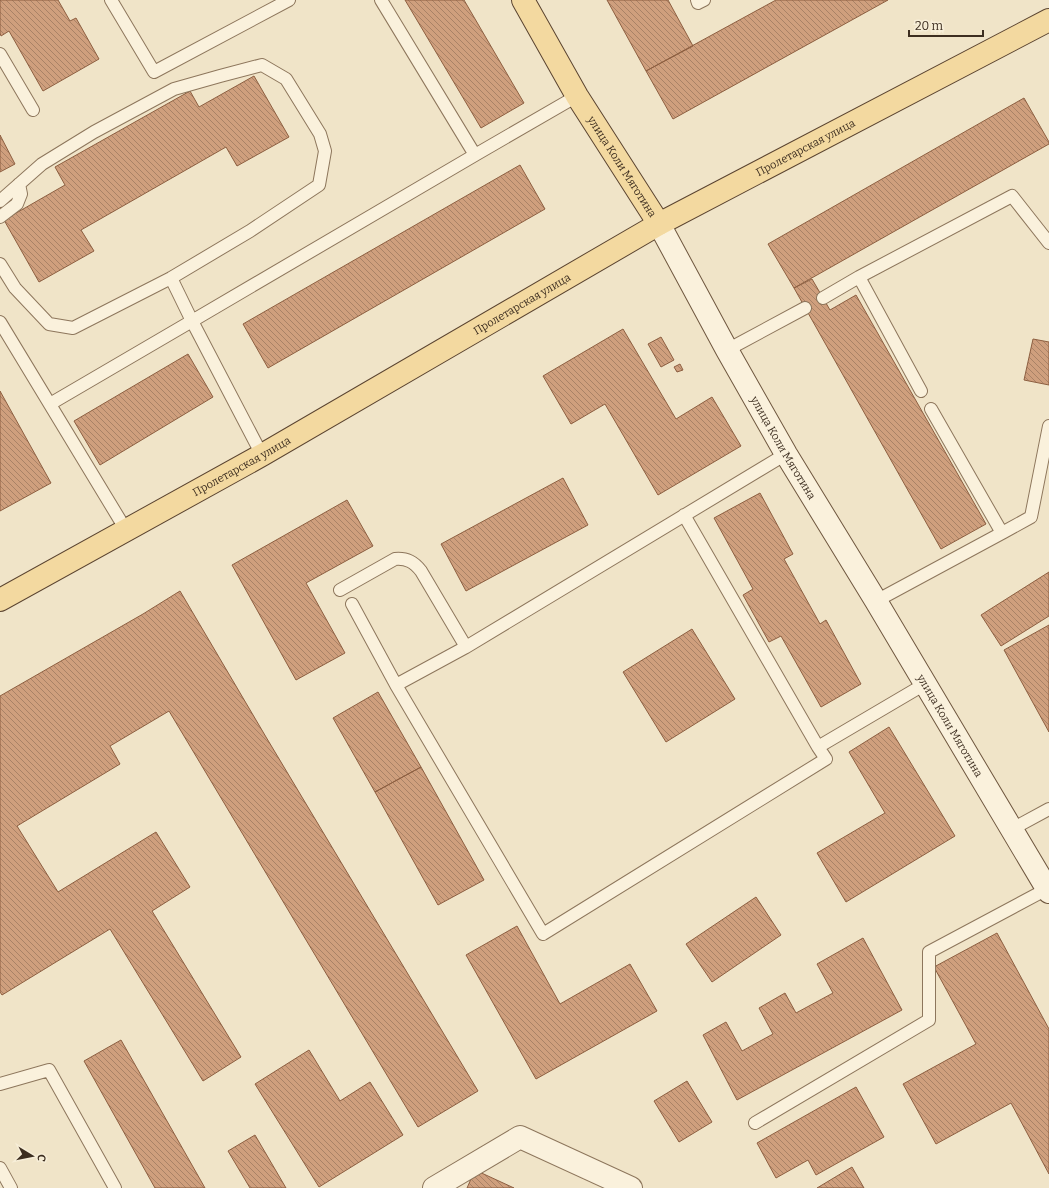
<svg xmlns="http://www.w3.org/2000/svg" width="1049" height="1188" font-family="Bitter,serif">
  <style>
    .building { fill: url(#building-back-hatch); stroke: #8d5f41 }
    .lines { fill: none; stroke-linecap: round; stroke-linejoin: round }
    .lane-casing { stroke: #8d765c; stroke-width: 14 }
    .street-casing { stroke: #8d765c; stroke-width: 24 }
    .secondary-casing { stroke: #6f573f; stroke-width: 24 }
    .primary-casing { stroke: #5b4430; stroke-width: 24 }
    .lane { stroke: #faf1dc; stroke-width: 12 }
    .street { stroke: #faf1dc; stroke-width: 22 }
    .secondary { stroke: #faf1dc; stroke-width: 22 }
    .primary { stroke: #f3d9a0; stroke-width: 22 }
    .labels { text-anchor: middle; dominant-baseline: central; stroke-width: 3; stroke-linejoin: round; paint-order: stroke }
    .street-label { font-size: 11px; fill: #3d2e20; stroke: #f7eed8 }
  </style>
  <defs>
    <pattern id="building-back-hatch" width="6" height="6" patternUnits="userSpaceOnUse"><rect width="6" height="6" fill="#cf9f7d"/><path d="M-1 5l2 2M0 0l6 6M5-1l2 2" fill="none" stroke="#a98266"/></pattern>
  </defs>
  <rect width="100%" height="100%" fill="#f0e4c8"/>
  <!-- building -->
  <path class="building" d="M0,0H58L70,21L76,18L99,59L43,91L9,31L1,36L0,33Z
    M405,0H464L524,103L481,128Z
    M607,0H668L693,46L646,71Z
    M776,0H888L673,119L646,71Z
    M254,76L289,137L237,166L226,147L81,230L94,251L39,282L4,220L65,185L55,167L190,91L199,107Z
    M1024,98L1049,142V144L794,288L768,244Z
    M0,135L15,164L0,172Z
    M520,165L545,209L268,368L243,324Z
    M812,279L830,310L856,295L986,524L941,549L794,288Z
    M623,329L676,419L712,397L741,446L658,495L605,404L571,424L543,376Z
    M661,337L674,360L661,367L648,344Z
    M1033,339L1049,342V385L1024,380Z
    M188,354L213,397L100,465L74,421Z
    M680,364L683,370L677,372L674,367Z
    M0,391L51,483L0,511Z
    M563,478L588,525L466,591L441,544Z
    M760,493L793,554L784,559L820,624L826,620L861,684L821,707L781,636L769,642L743,595L753,589L714,518Z
    M347,500L373,546L306,583L345,653L296,680L232,565Z
    M1049,572V616L1001,646L981,615Z
    M180,591L266,737L478,1091L418,1127L169,711L110,746L120,764L17,826L58,892L156,832L190,887L152,911L241,1057L203,1081L110,929L2,995L0,992V696L143,614Z
    M1049,625V732L1004,650Z
    M692,629L735,699L666,742L623,672Z
    M378,692L421,767L375,792L333,718Z
    M889,727L955,836L846,902L817,853L885,813L849,752Z
    M421,767L484,880L438,905L375,792Z
    M756,897L781,935L712,982L686,944Z
    M517,926L560,1004L630,964L657,1011L536,1079L466,955Z
    M997,933L1049,1029V1174L1011,1103L936,1144L903,1084L976,1044L934,967Z
    M863,938L902,1010L737,1100L703,1035L726,1022L742,1051L773,1034L759,1008L785,993L796,1013L833,993L817,964Z
    M121,1040L205,1188H155L84,1061Z
    M309,1050L340,1101L370,1082L403,1135L319,1187L255,1084Z
    M687,1081L712,1122L679,1142L654,1101Z
    M856,1087L884,1137L816,1175L808,1160L776,1178L757,1143Z
    M255,1135L286,1188H250L228,1151Z
    M852,1167L864,1188H817Z
    M475,1170L514,1188H467Z"/>
  <g class="lines">
    <!-- lane casing -->
    <g class="lane-casing">
      <path id="lane" d="M111,0L154,72L289,0
        M697,0L698,3L704,0
        M0,54L33,110
        M475,155L577,96
        M0,201L42,164L94,132L174,89L220,76L262,65L286,79L320,134L325,151L319,185L250,231L171,278L73,328L49,324L15,288L0,264
        M0,217L17,204L21,194L19,184
        M859,277L1012,196L1049,243
        M823,298L859,277L921,391
        M0,322L126,530
        M727,350L805,308
        M50,404L192,321L171,278
        M262,455L192,321L475,155L381,0
        M684,515L818,747
        M1002,533L1031,517L1049,426
        M340,590L395,559C407,558 414,562 421,571L466,647
        M876,601L1002,533L931,409
        M352,604L396,685L543,934L826,759L818,747L925,684
        M396,685L466,647L786,454
        M1012,829L1049,809
        M0,1084L49,1070L115,1188
        M755,1123L929,1020V952L1047,889
        M0,1168L11,1188"/>
    </g>
    <!-- street casing -->
    <g class="street-casing">
      <path id="street" d="M434,1188L520,1137L631,1188"/>
    </g>
    <!-- secondary casing -->
    <g class="secondary-casing">
      <g id="secondary">
        <path id="s1" d="M659,224L727,350L786,454L876,601L1049,892"/>
      </g>
    </g>
    <!-- primary casing -->
    <g class="primary-casing">
      <g id="primary">
        <path id="s2" d="M523,0L577,96L659,224"/>
        <path id="s3" d="M0,600L262,455L659,224L1049,20"/>
      </g>
    </g>
    <!-- lane -->
    <use href="#lane" class="lane"/>
    <!-- street -->
    <use href="#street" class="street"/>
    <!-- secondary -->
    <use href="#secondary" class="secondary"/>
    <!-- primary -->
    <use href="#primary" class="primary"/>
  </g>
  <g class="labels">
    <!-- street labels -->
    <g class="street-label">
      <text stroke="none"><textPath href="#s3" startOffset="924">Пролетарская улица</textPath></text>
      <text stroke="none"><textPath href="#s2" startOffset="194">улица Коли Мяготина</textPath></text>
      <text stroke="none"><textPath href="#s3" startOffset="600">Пролетарская улица</textPath></text>
      <text stroke="none"><textPath href="#s1" startOffset="256">улица Коли Мяготина</textPath></text>
      <text stroke="none"><textPath href="#s3" startOffset="276">Пролетарская улица</textPath></text>
      <text stroke="none"><textPath href="#s1" startOffset="580">улица Коли Мяготина</textPath></text>
    </g>
  </g>
  <!-- north arrow -->
  <g transform="translate(32 1156) rotate(100)" stroke="#f7eed8" stroke-width="3" paint-order="stroke">
  <path d="M0-3L7 15L0 10L-7 15Z" fill="#3d2e20"/>
  <text y="-6" font-size="11" font-weight="bold" text-anchor="middle" fill="#3d2e20">С</text>
  </g>
  <!-- scale -->
  <path d="M909 30v6h74v-6" fill="none" stroke="#3d2e20" stroke-width="2"/>
  <text x="915" y="30" font-size="12" fill="#3d2e20" stroke="#f7eed8" stroke-width="3" paint-order="stroke">20 m</text>
</svg>
